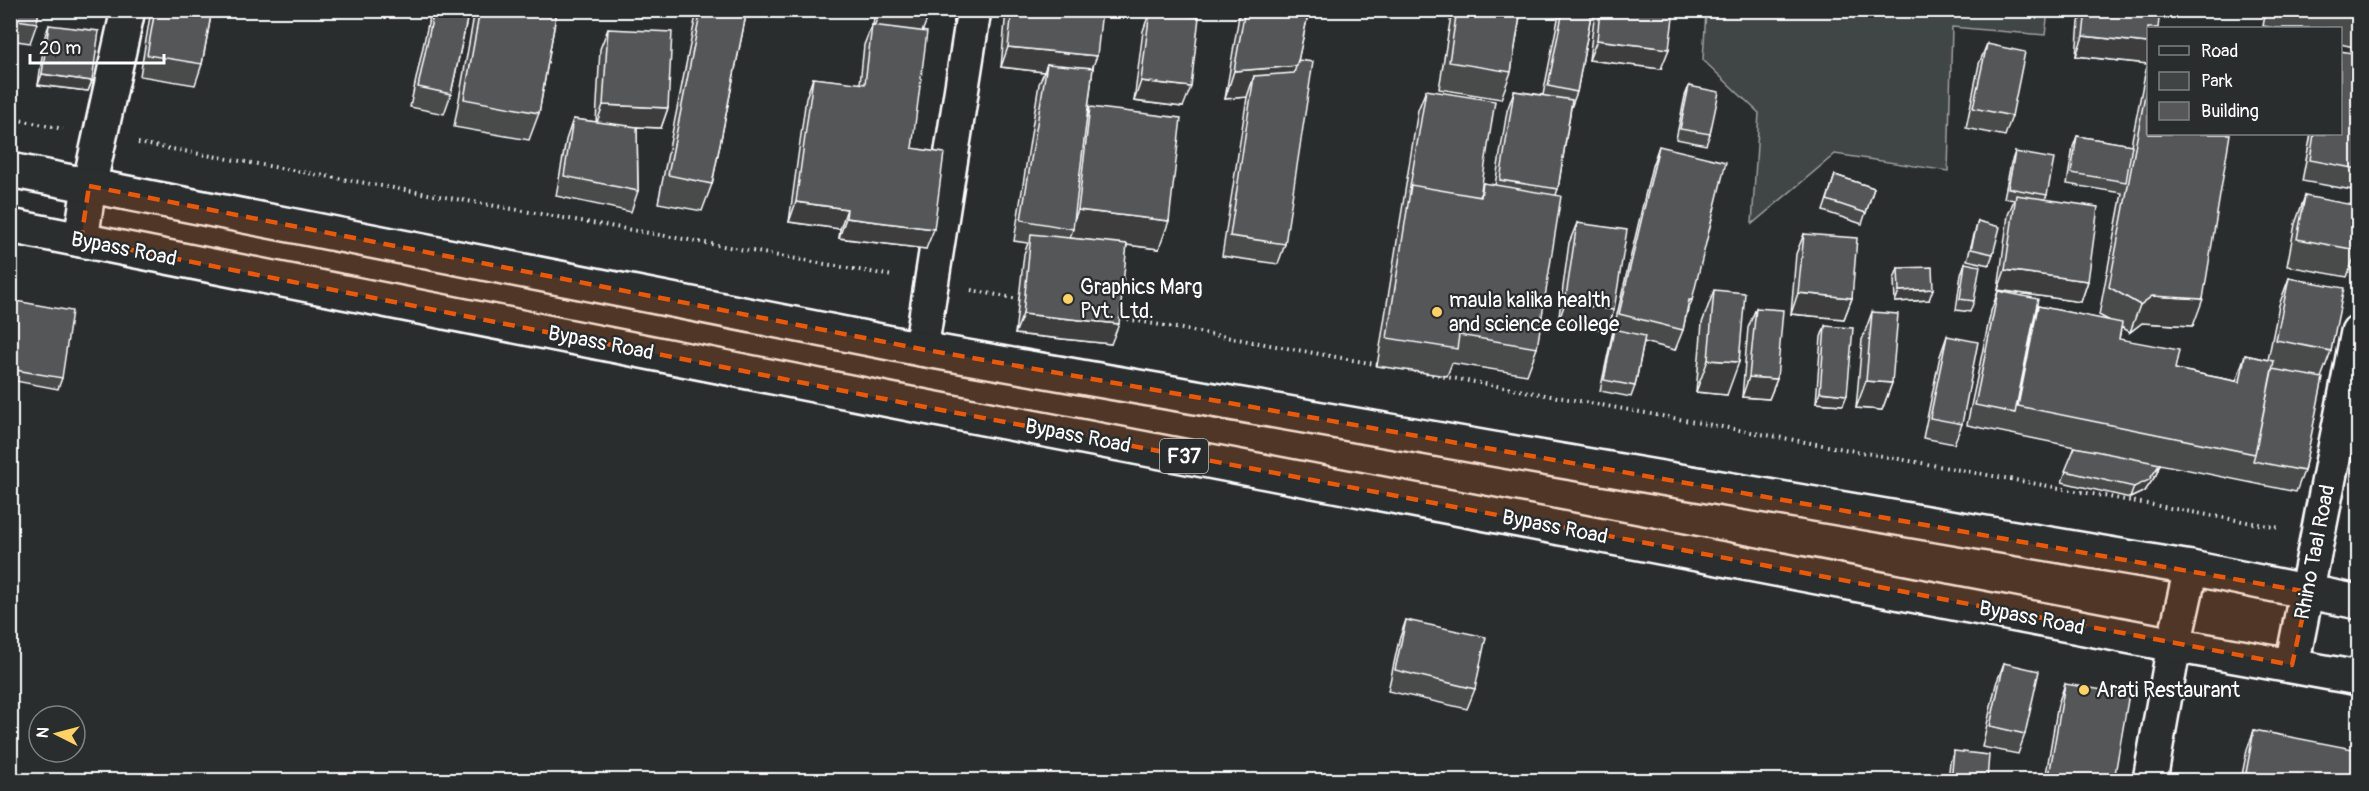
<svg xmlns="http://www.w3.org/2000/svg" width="2369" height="791" font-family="Pangolin,sans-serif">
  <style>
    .green { fill: #414445; stroke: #a0a2a2; stroke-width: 1.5 }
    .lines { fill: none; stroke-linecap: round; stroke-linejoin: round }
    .minor-casing { stroke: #fff; stroke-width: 38 }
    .tertiary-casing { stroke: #fff; stroke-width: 38 }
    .trunk-casing { stroke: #fff; stroke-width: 38 }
    .path { stroke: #fff; stroke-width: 4; stroke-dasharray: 1.5 4.5; stroke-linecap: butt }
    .minor { stroke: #2a2d2e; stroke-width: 33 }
    .tertiary { stroke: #2a2d2e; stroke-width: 33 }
    .trunk { stroke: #2a2d2e; stroke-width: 33 }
    .wall { fill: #494b4c; stroke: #fff; stroke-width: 1.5 }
    .shaded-wall { fill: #3c3d3e; stroke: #fff; stroke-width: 1.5 }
    .building { fill: #555758; stroke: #fff; stroke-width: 1.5 }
    .marked { fill: #e8590c; fill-opacity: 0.2; stroke: #e8590c; stroke-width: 4.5; stroke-dasharray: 12 8; stroke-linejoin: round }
    .poi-dot { fill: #ffd166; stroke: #2a2d2e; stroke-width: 2 }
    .labels { text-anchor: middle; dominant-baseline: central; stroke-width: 4.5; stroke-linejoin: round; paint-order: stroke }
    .shield { fill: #2a2d2e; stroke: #bfc0c0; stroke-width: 1.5 }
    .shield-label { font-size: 20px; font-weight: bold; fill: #fff }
    .street-label { font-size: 21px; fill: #fff; stroke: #2a2d2e }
    .poi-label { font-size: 21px; fill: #fff; stroke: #2a2d2e; text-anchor: start }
  </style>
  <rect width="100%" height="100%" fill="#2a2d2e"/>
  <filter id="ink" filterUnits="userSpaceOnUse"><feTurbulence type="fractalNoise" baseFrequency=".0167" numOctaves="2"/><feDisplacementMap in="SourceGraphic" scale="12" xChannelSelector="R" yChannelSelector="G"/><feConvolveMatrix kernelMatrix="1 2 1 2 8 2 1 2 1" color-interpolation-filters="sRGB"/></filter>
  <g filter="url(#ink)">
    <!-- green -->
    <path class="green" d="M1706,11V10L2048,11L2045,35L1952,27L1948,171L1835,154L1752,224L1759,113L1703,60Z"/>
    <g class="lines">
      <!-- minor casing -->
      <g class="minor-casing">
        <path id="minor" d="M81,240L89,186L128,10
          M921,349L974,10
          M2150,780L2174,645L2191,568"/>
      </g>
      <!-- tertiary casing -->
      <g class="tertiary-casing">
        <path id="tertiary" d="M2292,665L2358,332"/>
      </g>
      <!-- trunk casing -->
      <g class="trunk-casing">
        <path id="trunk" d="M10,170L921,349L1550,459L2191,568L2358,602
          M10,226L915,405L2174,645L2358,678"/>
      </g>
      <!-- path -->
      <path class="path" d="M10,118L63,129
        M138,143L893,276
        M971,290L1023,300
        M1116,317L1380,365
        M1408,370L2280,528"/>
      <!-- minor -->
      <use href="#minor" class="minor"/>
      <!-- tertiary -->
      <use href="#tertiary" class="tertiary"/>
      <!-- trunk -->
      <use href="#trunk" class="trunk"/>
    </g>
    <!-- wall -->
    <path class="wall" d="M10,10L37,23L30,43L10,40Z
      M151,10H212L202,64L195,85L140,76Z
      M431,10H469L451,94L444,114L410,107Z
      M475,10H557L539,113L529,140L454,127Z
      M613,10H644L642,17Z
      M697,10H747L712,184L702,211L658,203Z
      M875,10H928L922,32L912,148L926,249L839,238L840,229L789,222L806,98L813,78L860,84L864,45L872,25H873Z
      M1006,10H1102L1093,68L1087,117L1090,107L1159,249L1127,245L1111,344L1015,334L1024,254L1028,243L1014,241L1039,84L1044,72L1001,67Z
      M1240,10H1309L1298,60L1285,244L1278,264L1222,256L1247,97L1225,99Z
      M1452,10H1521L1511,72L1501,99L1439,89Z
      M1561,10H1592L1577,92L1571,108L1558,189L1556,195L1537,348L1527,375L1452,363L1447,376L1377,366L1418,110L1426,90L1481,190L1483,183L1495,185L1507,111L1514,91L1543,95L1558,19Z
      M1595,10H1674L1661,69L1589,60Z
      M2084,10H2160L2148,28V134L2193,326L2142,323L2130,332L2121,327L2119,339L2175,369L2236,381L2245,355L2268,360L2279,305L2289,278L2331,351L2321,378L2304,471L2296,492L2160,464L2156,475L2145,491L2130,498L2062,482L2075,447L1967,425L1991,311L1998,291L2035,313L2038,306L2110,321L2099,315L2122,193L2067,184L2073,147L2077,136L2131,145L2145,74L2148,64L2076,56L2079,22Z
      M2266,10H2358V48L2340,44V28H2275L2263,26Z
      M1150,11L1183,107L1134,101L1143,31Z
      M49,25L92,81L88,91L38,85L45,36Z
      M608,29L668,108L661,128L637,127L638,191L631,212L556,196L566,140L573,119L596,122L600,49Z
      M1987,44L2012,116L2005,136L1966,128L1979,64Z
      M2358,54V191L2302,181L2311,134H2340Z
      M1689,86L1710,134L1706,145L1676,139L1685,96Z
      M1659,146L1685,320L1683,330L1675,350L1644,342L1635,386L1631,397L1600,391L1611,340L1652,166Z
      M2015,152L2047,195L2045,199L2088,281L2081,302L1998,290L2008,215L2014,200L2004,198L2011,163Z
      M1835,175L1874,188L1862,224L1823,211Z
      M2305,196L2357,250L2347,277L2287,266L2295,224Z
      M1978,221L1993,254L1989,265L1967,260Z
      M1577,223L1614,310L1607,330L1558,323L1569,243Z
      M1804,234L1852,298L1844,319L1791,314L1796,254Z
      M1965,263L1974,301L1970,312L1956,310L1961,274Z
      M1898,268L1929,300L1895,302L1894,279Z
      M1714,290L1727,395L1696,392L1702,323Z
      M10,300L62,378L58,389L10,380Z
      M1756,308L1777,379L1769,399L1742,397L1748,328Z
      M1872,312L1892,383L1882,410L1856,408L1862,340Z
      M1825,326L1843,405L1816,403L1821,337Z
      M1947,336L1962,424L1954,444L1923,438L1940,356Z
      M1406,620L1475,689L1467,709L1388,691L1399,640Z
      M2004,663L2025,734L2018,754L1982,747L1996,684Z
      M2065,684L2114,780H2045L2058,704Z
      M2254,730L2355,780H2241L2247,750Z
      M1954,751L1987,780H1891L1892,777L1948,780L1950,762Z"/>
    <!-- shaded-wall -->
    <path class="shaded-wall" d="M880,11L928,17L920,37L872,32Z
      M2083,36L2148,43V64L2076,56Z
      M1597,40L1669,49L1661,69L1589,60Z
      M1008,47L1097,56L1089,76L1047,64L1044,72L1001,67Z
      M1297,66L1287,93L1254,76L1247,97L1225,99L1234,71Z
      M42,74L92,81L88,91L38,85Z
      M1141,81L1191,87L1183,107L1134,101Z
      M603,105L668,108L661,128L596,125Z
      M796,202L847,209L840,229L789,222Z
      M1078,210L1169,221L1159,249L1070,238L1073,229L1071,228Z
      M846,218L934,229L926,249L839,238Z
      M2005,270L2088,281L2081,302L1998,290Z
      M1933,289L1929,300L1895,302L1899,291Z
      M1798,293L1852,298L1844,319L1791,314Z
      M2152,296L2203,299L2193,326L2142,323L2130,332L2140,305Z
      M1689,300H1692L1685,320Z
      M1565,303L1614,310L1607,330L1558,323Z
      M1023,314L1119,324L1111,344L1015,334Z
      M1708,360L1739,362L1727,395L1696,392Z
      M1749,377L1777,379L1769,399L1742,397Z
      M1866,381L1892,383L1882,410L1856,408Z
      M1820,392L1847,395L1843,405L1816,403Z
      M2160,464L2156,475L2145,491L2130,498L2134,487Z"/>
    <!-- building -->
    <path class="building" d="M10,10H39L37,23L10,19Z
      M155,10H212L202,64L147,55Z
      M434,10H469L451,94L418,87Z
      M480,10H557L539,113L464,99Z
      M701,10H747L712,184L668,175Z
      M880,10H928V17L880,11Z
      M1012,10H1102L1097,56L1008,47Z
      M1245,10H1309L1297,66L1234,71Z
      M1457,10H1521L1511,72L1449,62Z
      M1563,10H1592L1577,92L1548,86Z
      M1600,10H1674L1669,49L1597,40Z
      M2086,10H2160L2158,28H2148V43L2083,36Z
      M2348,10H2358V13Z
      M1150,11L1199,17L1191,87L1141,81Z
      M49,25L99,31L92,81L42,74Z
      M872,25L927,32L912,148L944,153L934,229L846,218L847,209L796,202L813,78L865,84Z
      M608,29L672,32L668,108L603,105Z
      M1987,44L2025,52L2012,116L1973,108Z
      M2340,51L2358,54V169L2310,160L2314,134H2340Z
      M1298,60L1313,62L1285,244L1230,236L1254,76L1294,73Z
      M1047,64L1093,68L1073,229L1021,220Z
      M2148,79V134H2230L2203,299L2152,296L2140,305L2109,287Z
      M1689,86L1719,92L1710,134L1680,129Z
      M1426,90L1495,101L1480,197L1411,185L1409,193Z
      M1514,91L1572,100L1558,189L1500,180Z
      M1090,107L1181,118L1169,221L1078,210Z
      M573,119L637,127L638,191L564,176Z
      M2077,136L2132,145L2126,182L2071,173Z
      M1659,146L1726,162L1692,300H1689L1683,330L1619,314Z
      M2015,152L2054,159L2047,195L2008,188Z
      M1835,175L1874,188L1866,213L1827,200Z
      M1483,183L1561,196L1537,348L1459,335L1457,349L1387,338L1411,185L1481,197Z
      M2016,195L2098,207L2088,281L2005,270Z
      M2305,196L2358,206V243L2357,250L2297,239Z
      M1978,221L2000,227L1993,254L1971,249Z
      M1577,223L1627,230L1614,310L1565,303Z
      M1031,234L1127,244L1119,324L1023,314Z
      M1804,234L1857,238L1852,298L1798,293Z
      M1965,263L1980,266L1974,301L1960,299Z
      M1932,267L1933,289L1899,291L1898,268Z
      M2289,278L2344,288L2331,351L2276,340Z
      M1714,290L1745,293L1739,362L1708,360Z
      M1998,291L2038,299L2015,413L1975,405Z
      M10,300L72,311L62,378L10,369Z
      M2038,306L2122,323L2119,339L2179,350L2175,369L2240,382L2245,355L2274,361L2255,454L2018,406Z
      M1756,308L1783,310L1777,379L1749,377Z
      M1872,312L1898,314L1892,383L1866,381Z
      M1825,326L1853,328L1847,395L1820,392Z
      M1614,329L1645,336L1635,386L1604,380Z
      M1947,336L1978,342L1962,424L1930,418Z
      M2272,369L2323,378L2304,471L2253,461L2255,454Z
      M2075,447L2160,464L2149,480L2134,487L2065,471Z
      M1406,620L1486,637L1475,689L1395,670Z
      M2004,663L2039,671L2025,734L1990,726Z
      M2065,684L2129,694L2114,780H2074L2049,776Z
      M2254,730L2358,750V760L2355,780H2284L2246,773Z
      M1954,751L1989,755L1987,780H1951Z
      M1892,777L1954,780H1892Z"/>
  </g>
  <!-- marked area -->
  <path class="marked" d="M89,186L921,349L2308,592L2292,665L915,405L81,240Z"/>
  <!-- markers -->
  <g class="poi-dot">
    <circle cx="1068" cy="299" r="6"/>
    <circle cx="1437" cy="312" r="6"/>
    <circle cx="2084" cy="690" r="6"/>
  </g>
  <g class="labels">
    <!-- shield labels -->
    <rect class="shield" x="1160" y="439" width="48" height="34" rx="4.5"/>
    <g class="shield-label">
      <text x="1184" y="456">F37</text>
    </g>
    <!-- street labels -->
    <g class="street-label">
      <text transform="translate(124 249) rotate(11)">Bypass Road</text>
      <text transform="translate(601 343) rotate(11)">Bypass Road</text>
      <text transform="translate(1078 436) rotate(11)">Bypass Road</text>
      <text transform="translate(1555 527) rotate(11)">Bypass Road</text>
      <text transform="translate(2315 552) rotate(-79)">Rhino Taal Road</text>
      <text transform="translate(2032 618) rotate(11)">Bypass Road</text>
    </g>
    <!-- poi labels -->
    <g class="poi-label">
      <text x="1080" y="287">Graphics Marg<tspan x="1080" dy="24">Pvt. Ltd.</tspan></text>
      <text x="1449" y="300">maula kalika health<tspan x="1449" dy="24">and science college</tspan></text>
      <text x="2096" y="690">Arati Restaurant</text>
    </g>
  </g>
  <!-- margin -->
  <rect width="2369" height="791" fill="none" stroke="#2a2d2e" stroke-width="36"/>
  <rect x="18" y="18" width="2333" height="755" fill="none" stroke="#fff" stroke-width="2" filter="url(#ink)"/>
  <!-- legend -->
  <rect x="2147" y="27" width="195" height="108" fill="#2a2d2e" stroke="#7f8182" stroke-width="1.5"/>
  <rect x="2159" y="46" width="30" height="9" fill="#2a2d2e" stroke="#7f8182" stroke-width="1.5"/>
  <text x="2201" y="57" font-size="18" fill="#ffffff">Road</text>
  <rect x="2159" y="72" width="30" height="18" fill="#414445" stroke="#7f8182" stroke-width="1.5"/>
  <text x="2201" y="87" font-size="18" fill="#ffffff">Park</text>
  <rect x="2159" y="102" width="30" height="18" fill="#555758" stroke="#7f8182" stroke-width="1.5"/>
  <text x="2201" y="117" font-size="18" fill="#ffffff">Building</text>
  <!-- north arrow -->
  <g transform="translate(57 734) rotate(276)"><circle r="28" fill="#2a2d2e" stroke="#7f8182" stroke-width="1.5"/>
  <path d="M0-4.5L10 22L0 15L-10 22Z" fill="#ffd166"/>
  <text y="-9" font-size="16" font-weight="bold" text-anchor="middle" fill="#ffffff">N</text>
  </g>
  <!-- scale -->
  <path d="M30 54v9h134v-9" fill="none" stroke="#ffffff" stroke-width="3"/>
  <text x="39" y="54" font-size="18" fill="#ffffff" stroke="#2a2d2e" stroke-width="4.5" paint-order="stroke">20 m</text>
</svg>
